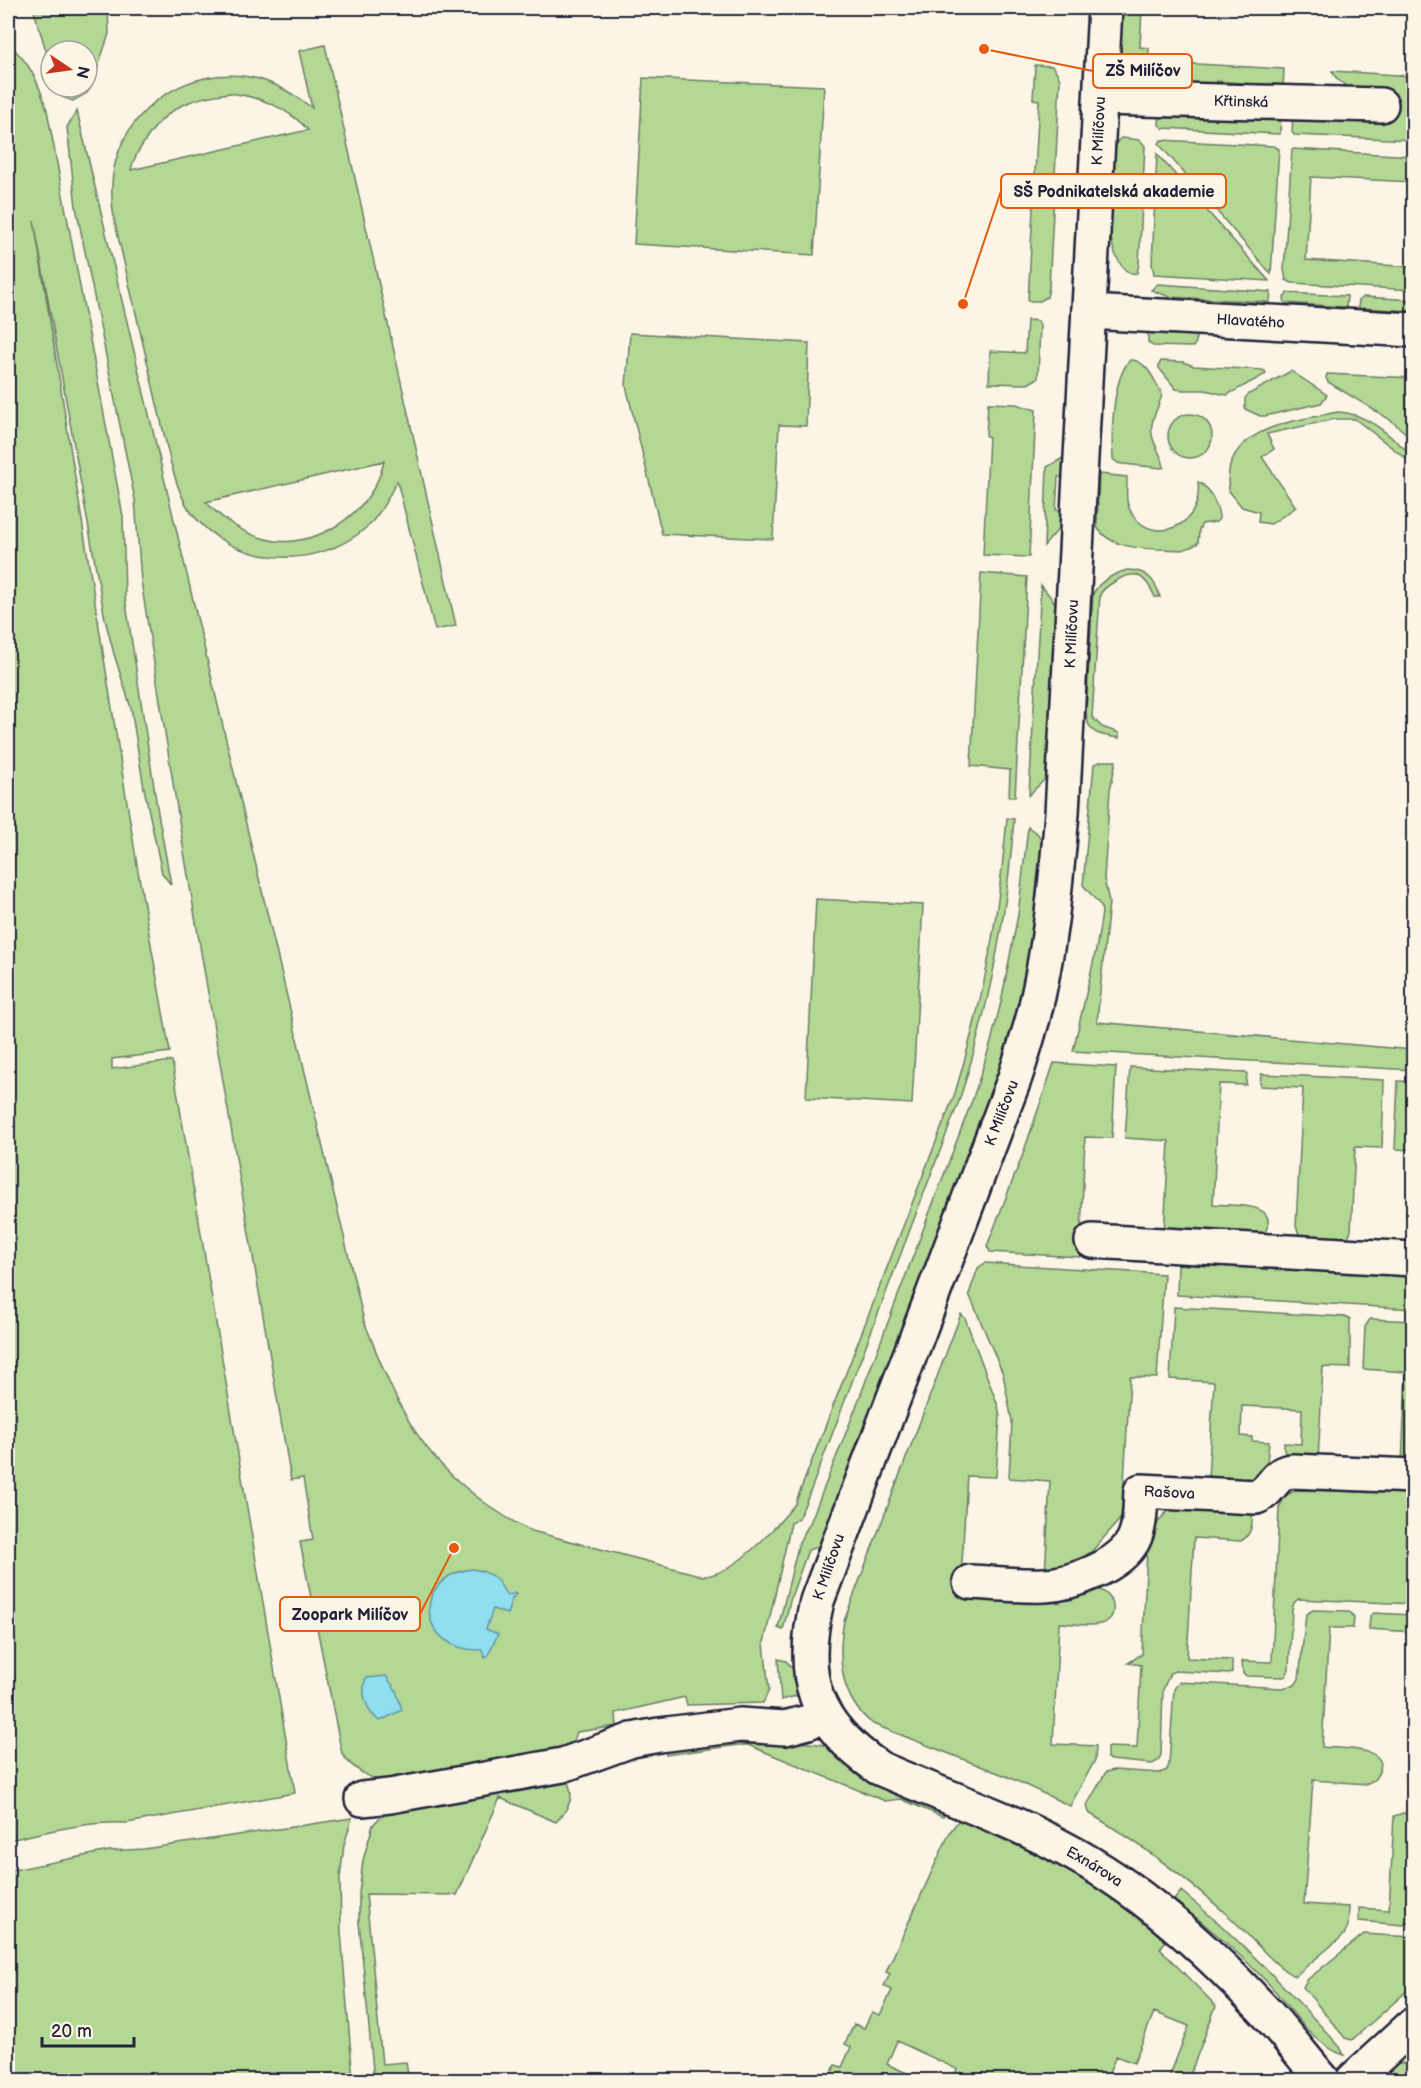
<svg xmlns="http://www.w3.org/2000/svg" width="1421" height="2088" font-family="'Balsamiq Sans',sans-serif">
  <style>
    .green { fill: #b3d893; stroke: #6a7d67; stroke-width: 1.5; fill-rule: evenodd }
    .water { fill: #90dfee; stroke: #6493a6; stroke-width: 1.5 }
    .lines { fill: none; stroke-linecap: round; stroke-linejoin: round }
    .minor-casing { stroke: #22223b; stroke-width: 38 }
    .minor { stroke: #fcf5e5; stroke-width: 33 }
    .labels { text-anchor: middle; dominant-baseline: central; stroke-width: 4.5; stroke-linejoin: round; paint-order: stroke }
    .street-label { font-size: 15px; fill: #22223b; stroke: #fcf5e5 }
    .leader { fill: none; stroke: #e8590c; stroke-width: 2 }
    .callout-dot { fill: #e8590c; stroke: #fcf5e5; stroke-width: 2 }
    .callout { fill: #fcf5e5; stroke: #e8590c; stroke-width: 2 }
    .callout-label { font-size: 16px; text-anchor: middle; font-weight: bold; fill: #22223b }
  </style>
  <rect width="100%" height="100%" fill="#fcf5e5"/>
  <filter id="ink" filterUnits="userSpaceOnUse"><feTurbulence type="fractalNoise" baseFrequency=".0167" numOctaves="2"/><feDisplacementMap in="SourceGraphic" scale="12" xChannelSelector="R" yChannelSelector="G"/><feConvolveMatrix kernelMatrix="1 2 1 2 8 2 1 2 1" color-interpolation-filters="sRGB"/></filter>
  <g filter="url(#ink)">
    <!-- green -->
    <path class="green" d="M33,8H108L109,34L91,87L87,93L73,101L62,97L58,87H87V51H51V67Z
      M1121,8H1142L1140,47L1149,48L1147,87C1113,69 1120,40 1121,8Z
      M8,44C30,61 39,84 47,110L123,516L125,597L158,813L171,885L162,873L144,788L131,708L114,654L105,619L34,221L138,871L170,1052L112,1059V1069L172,1061L295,1793L127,1823C86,1821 47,1832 8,1840Z
      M325,45L456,626L435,630L397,481C388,497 381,514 367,527C316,572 231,567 190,511C180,496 175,478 170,460L114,219C111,200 110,180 116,160C133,98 204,60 265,81C283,87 298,97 312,108L299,51ZM230,93C260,97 287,107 308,130L131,170C133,159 139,150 145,141C166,107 192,97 230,93ZM384,461C375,503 336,536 293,541C261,545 227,525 206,502Z
      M1163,62L1284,69L1283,89L1242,92V83L1217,81L1215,91L1161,89Z
      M1035,65L1052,66L1058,74L1060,81L1049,288L1047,297L1040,301H1028L1039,100L1033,99Z
      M1332,71L1413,76V140L1294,135L1292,132L1293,114L1350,89L1337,79Z
      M643,78L824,86L814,255L634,244Z
      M1160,110L1281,111L1280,134L1163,128L1159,125Z
      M77,111L364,1321C395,1400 415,1454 488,1505C502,1515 516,1524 532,1531L703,1576C734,1576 776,1527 795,1504L955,1093C969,1046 982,998 990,950C998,907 1003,863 1007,818L1014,819C1007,916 989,1009 959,1101L812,1487L799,1518L791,1523L764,1643L769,1690L763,1703L687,1705L685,1697L616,1713L617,1726L577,1732L572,1746L563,1755L383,1782C367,1777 352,1768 342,1754L300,1542L313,1540L303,1478L291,1480L184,852L141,581L135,500L76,207L67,127Z
      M1121,138L1140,140L1145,146L1139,264L1137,273C1121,277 1112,248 1111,236C1109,209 1113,178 1115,151L1117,142Z
      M1161,140L1274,146L1279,149L1271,274L1159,144Z
      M1292,149L1413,156V182L1311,177L1306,260L1413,267V290L1292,283L1286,280L1284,269Z
      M1157,154L1269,281L1154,274L1152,264Z
      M1158,284L1271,292L1270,302L1170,297L1151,290Z
      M1287,293L1347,296L1346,307L1285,303L1284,298Z
      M1364,297L1413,300V311L1358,308L1359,300Z
      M1027,320L1038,321L1040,325L1038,378L1028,384L989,383L990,351L1025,353Z
      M1196,330V342L1193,347L1153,346L1148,342V332L1151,331Z
      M630,333L809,343L806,426L779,425L773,539L662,534L626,386Z
      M1130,360C1146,359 1155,381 1162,394C1160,406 1149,420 1152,435C1154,446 1162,455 1164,467L1162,468L1123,464L1118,463L1113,459C1111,434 1112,379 1130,360Z
      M1161,361L1183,362L1194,366L1262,370L1265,371L1266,374L1227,395L1205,390H1184L1176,389L1159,368V365Z
      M1291,371L1327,395L1321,403L1265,416H1260L1245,409V398L1249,394Z
      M1327,374L1413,378V439L1389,419L1328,382L1326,378Z
      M988,403L1016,404L1036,410L1029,557L983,555L989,437L986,436Z
      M1338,412C1368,413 1391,437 1413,456V464L1355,419H1335L1267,434L1274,449L1262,457L1296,507L1271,524L1258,522L1259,512L1242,507L1229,491C1219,428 1294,421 1338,412Z
      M1168 436a22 22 0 1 1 44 0a22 22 0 1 1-44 0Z
      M1068,455V477H1058L1056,510L1066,511L1062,525L1044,546L1047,467Z
      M1099,474L1127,477C1127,485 1126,493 1127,501C1137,547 1204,536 1198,482C1209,487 1219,506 1219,519L1216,522L1202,524L1199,530L1198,543L1191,547L1182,550C1156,548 1113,553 1097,527Z
      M1127,570C1146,570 1155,579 1160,597H1155C1145,575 1136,568 1114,582C1108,586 1103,588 1100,595L1092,717L1102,727L1119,733V738C1099,735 1087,734 1086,712L1093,594C1099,581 1114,574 1127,570Z
      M981,573L1027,577L1015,797H1009L1010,770L971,766Z
      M1041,585L1060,609L1051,773L1029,795Z
      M1103,761H1116L1110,790L1104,879L1109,902L1097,1022L1413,1050V1070L1073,1051L1096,950L1102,913L1101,906L1083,885L1094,764Z
      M1028,827L1038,834L1045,846L1027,979L1003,1076L823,1545L808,1550L791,1597L783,1630L778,1628L799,1542L810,1523L851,1420L973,1098L991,1042L1001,1002L1018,915Z
      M816,899L923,905L912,1104L806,1098Z
      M1054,1063L1116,1067L1112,1138L1085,1137L1080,1257L990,1252L987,1246L1023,1154Z
      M1130,1067L1247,1073L1246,1085L1219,1084L1213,1204C1227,1206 1266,1202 1268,1220C1269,1227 1266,1232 1260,1236L1164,1233L1169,1141L1125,1138Z
      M1261,1074L1384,1080L1382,1148L1355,1147L1351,1231L1346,1240L1300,1237L1296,1226L1303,1088L1260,1086Z
      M1398,1081L1413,1082V1150L1395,1149Z
      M1178,1262L1413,1275V1309L1177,1295Z
      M985,1263L1164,1274L1157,1378L1130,1377L1122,1517L1093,1550L1078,1561L1045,1575L1050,1481L1009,1478L1012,1421L1003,1374L969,1294L978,1268Z
      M1174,1307L1347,1317L1350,1319V1368L1323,1367L1318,1461L1291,1458L1284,1451V1443L1301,1444L1302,1409L1242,1406L1241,1436L1252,1437V1441L1269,1442L1266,1473L1262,1482L1208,1478L1214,1382L1170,1379Z
      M961,1314L965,1318L998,1406L1000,1416L996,1477L967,1476L960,1597C987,1598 1016,1602 1043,1601C1059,1600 1082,1587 1097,1589C1115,1593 1121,1620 1100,1624C1087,1627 1072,1623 1059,1623L1053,1744L1096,1746L1095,1760L1070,1806L1006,1776L873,1724C840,1699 837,1658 844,1621Z
      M1370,1319L1413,1321V1465H1402L1406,1372L1363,1369L1365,1327Z
      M1296,1490L1413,1493V1604L1298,1599L1294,1603L1292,1609L1289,1669L1286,1676L1283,1677L1247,1676L1243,1674L1242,1661L1272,1662L1279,1508L1285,1496Z
      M1176,1505L1252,1513C1253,1523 1251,1535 1241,1541L1194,1538L1187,1658L1232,1660V1672L1229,1674L1175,1671L1170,1673L1163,1690L1161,1755L1158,1761L1152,1764L1111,1760L1107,1758V1747L1137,1748L1141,1665L1128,1663L1142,1654L1147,1550C1152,1530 1159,1516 1176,1505Z
      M1313,1610L1346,1611L1351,1613L1354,1617L1353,1628H1329L1322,1747C1340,1749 1401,1745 1374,1780L1366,1784L1313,1780L1304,1904L1349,1907L1348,1926L1344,1935L1295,1976C1280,1972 1247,1933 1233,1920C1189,1880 1140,1843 1089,1813L1087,1805L1106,1772L1114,1770L1160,1773L1167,1770L1169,1764L1174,1689L1179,1682L1282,1688L1295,1685L1299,1679L1306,1614Z
      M1374,1613L1413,1615V1785L1407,1783L1405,1778L1412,1632L1369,1629L1370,1616Z
      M778,1659L786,1661L797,1673L799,1692L796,1696L781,1700Z
      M729,1736L818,1744L827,1746L947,1812L943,1817L901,1799L885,1801L748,1745H738L666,1755L664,1742Z
      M564,1776C577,1794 570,1808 556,1822L500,1798L457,1895L366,1894L382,2064L406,2062L409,2080H374L359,1922V1894L363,1860L373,1825L384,1813L390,1809Z
      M1403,1813L1413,1814V1921L1403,1925L1359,1921V1908L1389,1910L1394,1816Z
      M961,1817L1063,1867L1104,1890L1167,1939L1160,1949L1216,2006L1188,2080H1168L1189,2026L1154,2012L1134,2063L1116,2056L1106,2080H952L957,2069L897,2041L887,2064L922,2080H829L835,2065L842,2067L851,2047L845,2044L854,2024L864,2028L872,2012L880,2015L892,1990L884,1986L890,1974L886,1972L950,1832Z
      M352,1818L344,1845L340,1878L341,1932L353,2080H8V1871L109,1851L144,1849Z
      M1181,1891C1239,1938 1290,1992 1340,2047L1344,2055C1313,2045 1290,2007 1268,1983C1239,1953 1207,1925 1174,1900Z
      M1364,1934L1412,1937V1982L1407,1991L1352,2040L1345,2038L1303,1987L1307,1980Z
      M1396,2063H1407L1406,2080H1384L1379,2074Z"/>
    <!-- water -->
    <path class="water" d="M472,1569C492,1572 498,1579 507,1596L515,1593L516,1594L512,1599L507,1614L493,1609L486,1629L498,1634L487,1657L485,1658L482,1650C416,1652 411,1576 472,1569Z
      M386,1676L396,1690L402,1710L380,1721C367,1713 360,1694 366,1678Z"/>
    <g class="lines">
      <!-- minor casing -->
      <g class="minor-casing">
        <g id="minor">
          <path id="s1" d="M1105,8L1062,813C1056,882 1050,951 1033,1018C1027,1039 1021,1060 1014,1080L817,1601C799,1678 813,1723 879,1768C940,1795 1004,1816 1063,1848C1138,1887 1203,1946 1261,2007C1283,2030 1302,2056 1323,2080"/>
          <path id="s2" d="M1101,98L1381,105"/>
          <path id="s3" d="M1089,312L1414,330"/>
          <path d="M1092,1241L1414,1259"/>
          <path id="s4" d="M970,1582C995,1583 1020,1586 1045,1585C1072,1584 1119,1566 1133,1541C1141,1526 1140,1507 1141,1491L1256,1497C1272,1492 1274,1472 1292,1471L1414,1476"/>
          <path d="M362,1799L390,1796L563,1765L632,1740L659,1735L740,1725L785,1728L808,1722L825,1715"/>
          <path d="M1353,2080L1414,2024"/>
        </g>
      </g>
      <!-- minor -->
      <use href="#minor" class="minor"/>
    </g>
  </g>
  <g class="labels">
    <!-- street labels -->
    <g class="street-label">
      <text stroke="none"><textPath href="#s2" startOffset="140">Křtinská</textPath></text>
      <text transform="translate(1099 131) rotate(-87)">K Milíčovu</text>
      <text stroke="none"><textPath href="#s3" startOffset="162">Hlavatého</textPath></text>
      <text transform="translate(1072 634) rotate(-87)">K Milíčovu</text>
      <text transform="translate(1002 1113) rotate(-69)">K Milíčovu</text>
      <text stroke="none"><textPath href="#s4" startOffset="256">Rašova</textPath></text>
      <text transform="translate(829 1567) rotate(-71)">K Milíčovu</text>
      <text stroke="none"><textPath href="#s1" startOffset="2066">Exnárova</textPath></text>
    </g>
  </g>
  <!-- callouts -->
  <path class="leader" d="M984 49L1093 71M963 304L1001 191M454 1548L420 1614"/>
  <g class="callout-dot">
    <circle cx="984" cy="49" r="6"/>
    <circle cx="963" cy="304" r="6"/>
    <circle cx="454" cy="1548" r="6"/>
  </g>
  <g class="callout">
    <rect x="1093" y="54" width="99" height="34" rx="6"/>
    <rect x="1001" y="174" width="225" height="34" rx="6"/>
    <rect x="280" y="1597" width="140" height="34" rx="6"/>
  </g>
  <g class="callout-label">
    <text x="1143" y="76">ZŠ Milíčov</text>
    <text x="1114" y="197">SŠ Podnikatelská akademie</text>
    <text x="350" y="1620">Zoopark Milíčov</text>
  </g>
  <!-- margin -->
  <rect width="1421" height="2088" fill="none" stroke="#fcf5e5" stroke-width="30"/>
  <rect x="15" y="15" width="1391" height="2058" fill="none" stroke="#22223b" stroke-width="2" filter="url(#ink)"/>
  <!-- north arrow -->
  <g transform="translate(69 69) rotate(103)"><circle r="28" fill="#fcf5e5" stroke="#a5a1a1" stroke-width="1.5"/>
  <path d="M0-4.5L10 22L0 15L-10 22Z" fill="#c8321e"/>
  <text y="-9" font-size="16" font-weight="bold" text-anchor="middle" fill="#22223b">N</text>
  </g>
  <!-- scale -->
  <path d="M42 2037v9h92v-9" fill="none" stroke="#22223b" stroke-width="3"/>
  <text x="51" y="2037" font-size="18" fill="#22223b" stroke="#fcf5e5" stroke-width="4.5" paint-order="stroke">20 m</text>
</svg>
